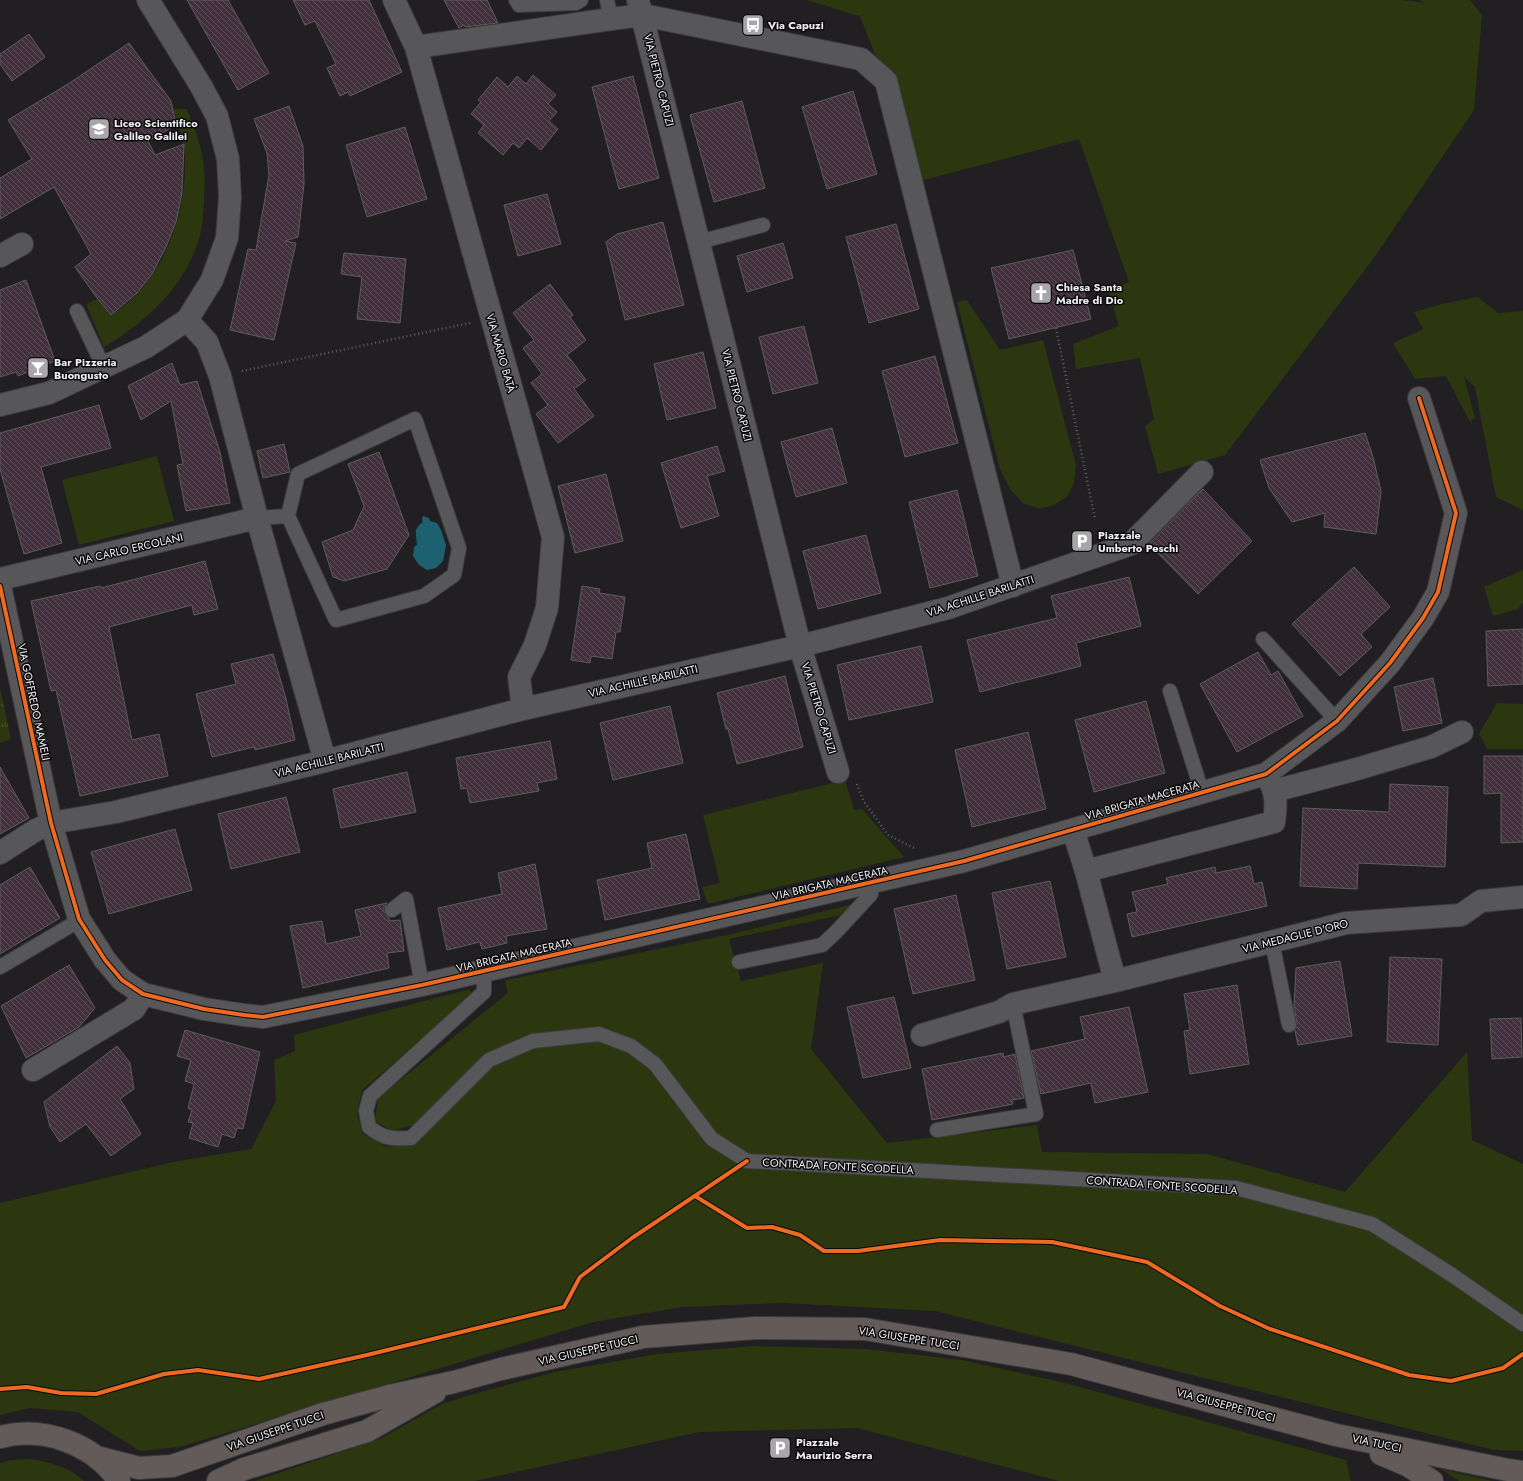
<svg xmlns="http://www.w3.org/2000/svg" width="1523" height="1481" font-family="Jost,sans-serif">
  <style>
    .green { fill: #2c370f }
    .park { fill: url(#park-tufts) }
    .water { fill: #1d6171 }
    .building { fill: url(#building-back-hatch); stroke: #5e5c5d }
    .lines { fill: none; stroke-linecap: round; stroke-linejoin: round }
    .lane-casing { stroke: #3c3b3d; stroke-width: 16 }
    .street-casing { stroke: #3c3b3d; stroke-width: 24 }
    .primary-casing { stroke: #3c3b3d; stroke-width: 24 }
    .path { stroke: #605f60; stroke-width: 2.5; stroke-dasharray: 1 3; stroke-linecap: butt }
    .lane { stroke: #575658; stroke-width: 14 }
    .street { stroke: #575658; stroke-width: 22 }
    .primary { stroke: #625b5a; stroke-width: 22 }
    .cycleway-casing { stroke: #0a090b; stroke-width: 6 }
    .cycleway { stroke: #ed6a23; stroke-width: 4 }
    .labels { text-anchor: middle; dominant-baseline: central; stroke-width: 3; stroke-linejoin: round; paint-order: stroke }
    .poi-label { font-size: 11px; font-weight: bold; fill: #f1eff2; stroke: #0a090b; text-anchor: start }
    .street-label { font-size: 11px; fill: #f1eff2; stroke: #0a090b }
  </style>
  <defs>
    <pattern id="park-tufts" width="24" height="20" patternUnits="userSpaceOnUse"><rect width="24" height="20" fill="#2c370f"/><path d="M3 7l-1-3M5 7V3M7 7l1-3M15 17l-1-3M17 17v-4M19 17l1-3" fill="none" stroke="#4b5432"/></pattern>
    <pattern id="building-back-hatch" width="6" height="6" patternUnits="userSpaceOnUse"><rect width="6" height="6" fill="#42313c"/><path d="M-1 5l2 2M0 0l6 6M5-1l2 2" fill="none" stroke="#5e4f59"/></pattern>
  </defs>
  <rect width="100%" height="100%" fill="#211f22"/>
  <!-- green -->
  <path class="green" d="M806,0H1403L1425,3L1419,0H1470L1482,15L1474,110L1376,255L1225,455L1158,474L1145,426L1154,419L1140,358L1076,369L1073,344L1119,326L1108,290L1129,282L1079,139L924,180L860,16C841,12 824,4 806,0Z
    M173,109H187C193,126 201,143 203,161C205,174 205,188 204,201C203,211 203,222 201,231C189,283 148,321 104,347L86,304L97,299L111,316C120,309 131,301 139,292C171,256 187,205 185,156C184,142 177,123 173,109Z
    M1478,297L1498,313L1523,311V510L1496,497L1475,387L1464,377L1475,418L1470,422L1446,376L1415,379L1393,343L1423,329L1414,312L1442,304Z
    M967,300L1000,350L1043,340L1076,465L1074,483L1068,496L1054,505L1039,509L1023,503L1010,489L1000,469L957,302Z
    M157,456L174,521L79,545L62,480Z
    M1523,570V603L1518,609L1493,616L1484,587Z
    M1497,703L1523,704V749H1487L1479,734Z
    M845,780L854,810L862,809L904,857L708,904L702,887L720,883L703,815Z
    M853,904L841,915L729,939L741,981L823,963L811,1049L887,1143L1037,1125L1042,1152L1207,1154L1345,1192L1467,1052L1472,1140L1523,1164V1451L1494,1450L935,1311L783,1303L682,1307L593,1322L180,1447L140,1451L78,1412L30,1408L0,1415V1203L173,1162L251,1149L276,1101L274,1060L295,1051L294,1035L470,989L472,996L362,1090L357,1114L363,1134L387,1147L419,1142L423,1122L392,1131L375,1121L378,1098L508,993L505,980L727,935Z
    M754,1346L866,1349L962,1360L1065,1383L1346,1460L1351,1481H1059L857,1428L699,1432L475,1481H255L382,1438L442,1404L470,1395L555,1372L657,1354Z
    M30,1459C50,1462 69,1467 84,1481H0V1463L12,1460Z
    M1441,1469L1492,1481H1459Z"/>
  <!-- park -->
  <path class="park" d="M0,688L11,739L0,743Z"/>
  <!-- water -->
  <path class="water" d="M423,516L429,518L430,521L437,523L441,530L446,545L443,561L436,568L427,570L419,565L413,556L414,547L417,545C417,535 412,529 423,522L422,520Z"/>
  <!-- building -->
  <path class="building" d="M187,0H228L269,73L238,90Z
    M293,0H369L402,72L350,96L348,92L340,96L327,68L336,64L315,21L305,25Z
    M444,0H487L498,23L465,27L464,25L459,28Z
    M29,34L45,57L12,81L0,64V54Z
    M129,43L171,101L176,125L148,141L155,155L184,144L182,193L176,222L166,247L152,274L137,293L111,315L97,298L75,267L91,254L54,187L0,219V178L32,159L8,120L68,84Z
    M533,75L556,95L548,104L557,112L549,121L558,129L541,150L527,138L519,148L513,143L503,155L478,133L484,125L471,114L481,102L478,100L497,77L508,87L517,76L526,84Z
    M633,76L659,178L619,189L592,87Z
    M853,91L877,174L827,189L802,107Z
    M742,101L765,188L714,202L690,115Z
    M289,106L303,146L304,184L298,237L285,241L296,243L274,340L230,330L248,249L256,250L269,175L267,153L254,119Z
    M405,127L427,199L367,217L346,145Z
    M547,194L561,244L518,256L504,205Z
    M663,222L684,305L625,320L606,242L617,234Z
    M896,224L919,309L869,323L846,237Z
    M783,243L793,278L747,292L737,256Z
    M1073,250L1091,319L1009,339L991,268Z
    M344,253L406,259L400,323L357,319L362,277L341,274Z
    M26,280L55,361L18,376L16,372L0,377V290Z
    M550,284L573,315L570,317L586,340L567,355L586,380L574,389L594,416L558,443L536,414L548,405L531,383L542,374L523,348L534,340L513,313Z
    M804,326L818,383L773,394L759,337Z
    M703,352L716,408L667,420L654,364Z
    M935,356L958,443L905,457L882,371Z
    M172,363L180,385L197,381L220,452L230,503L186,511L177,465L183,464L171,401L141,420L128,386Z
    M99,405L111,448L41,467L62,543L24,554L0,469V433Z
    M832,428L847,483L796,497L781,442Z
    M1365,433L1373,457L1381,491L1376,534L1324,527L1325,513L1292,522L1269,488L1260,460Z
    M284,444L290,472L263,478L257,451Z
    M717,446L725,471L707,476L719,516L681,528L661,463Z
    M379,452L409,535L387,569L344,581L333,577L322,542L353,530L364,506L348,464Z
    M606,474L623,541L575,553L558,486Z
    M1203,489L1252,541L1198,594L1149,544Z
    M957,490L978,576L930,588L909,502Z
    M866,535L881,593L818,609L803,551Z
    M205,561L218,609L194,615L192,605L109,627L132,740L159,734L168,776L80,796L56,690L51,691L31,601L100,586L101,588Z
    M1354,567L1390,607L1361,634L1372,647L1340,676L1292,624Z
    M1129,577L1141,626L1076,643L1081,666L980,692L967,640L1057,618L1051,596Z
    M582,586L600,589L599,593L625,597L620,632H616L612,659L591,656L590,663L571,660Z
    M1523,629V684L1488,686L1486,631Z
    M921,646L933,702L849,720L837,665Z
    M1258,652L1271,675L1278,671L1303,716L1237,752L1200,684Z
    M273,654L286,699L295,740L255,750L254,747L212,757L196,694L236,684L231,664Z
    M785,676L803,747L737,764L728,729H726L717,693Z
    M1433,678L1442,723L1403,731L1394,687Z
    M1146,701L1165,773L1094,792L1075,720Z
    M670,706L683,763L613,780L600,723Z
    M1028,732L1046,809L972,827L955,750Z
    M550,741L557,779L537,783L539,791L470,803L467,788L461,789L456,758Z
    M1484,756H1523V842L1501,843V793L1484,794Z
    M0,767L29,818L0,834Z
    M407,772L416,812L341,828L333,789Z
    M1390,784L1448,787L1445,867L1358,863L1357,889L1300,886L1303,808L1389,812Z
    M286,797L300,852L231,869L218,814Z
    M175,829L192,890L109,914L91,852Z
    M686,834L700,899L605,920L597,880L652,868L647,843Z
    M535,864L547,929L506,936L507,943L482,949L480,942L447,950L438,908L502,894L498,873Z
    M1250,866L1254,884L1262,882L1267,906L1132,937L1127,914L1137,912L1132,892L1168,884L1166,878L1215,867L1216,873Z
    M30,867L60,918L0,954V885Z
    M1050,881L1066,957L1007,969L992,893Z
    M956,895L975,980L913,994L894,909Z
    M387,903L384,907V912L389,918V921L400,920L404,951L387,953L389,968L303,988L290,926L322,921L326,944L361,936L355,910Z
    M1390,957L1442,959L1438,1045L1387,1042Z
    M1340,961L1352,1036L1298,1045L1295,1031L1297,1023L1294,1006L1296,968Z
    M69,965L95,1008L79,1027L26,1058L1,1006Z
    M1237,985L1249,1064L1190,1074L1184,1031L1190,1030L1184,994Z
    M894,997L911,1068L863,1078L847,1007Z
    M1129,1007L1148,1092L1095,1103L1091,1083L1041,1094L1031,1051L1085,1039L1080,1017Z
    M1521,1018L1522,1057L1492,1059L1490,1019Z
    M185,1030L260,1052L243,1129L237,1128L234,1138L222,1134L218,1147L189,1138L193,1123L188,1122L192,1110L188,1108L194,1084L185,1081L191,1060L177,1056Z
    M117,1046L130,1063L134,1089L120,1099L141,1134L111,1156L86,1124L60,1142L50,1127L44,1102Z
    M1003,1053L1004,1057L1015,1054L1024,1098L1012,1100L1013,1104L932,1120L922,1069Z"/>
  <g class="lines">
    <!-- lane casing -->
    <g class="lane-casing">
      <path id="lane" d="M516,0L519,5L576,3L581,0
        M607,0L611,19
        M699,242L763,225
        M77,311L104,368
        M257,518L288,516L336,620L424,596L454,575L459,548L415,419L298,474L288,516
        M1263,639L1337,721
        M1170,691L1202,792
        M392,910L406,899L422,985
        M1272,942L1289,1025
        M739,962L822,945L836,932L871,894L868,883
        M0,967L73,924L79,919
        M481,972L484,981V992L370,1096L366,1111L369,1127C384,1139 392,1139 411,1138L489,1060L533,1041L599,1034L631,1046L655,1064L712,1139L747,1161L1236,1188L1372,1224L1452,1275L1523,1324
        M937,1130L1036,1114L1013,1004"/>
    </g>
    <!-- street casing -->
    <g class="street-casing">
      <path id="street" d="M394,0L416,47L553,537L547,608L535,645L519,677L523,709
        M638,0L800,646L838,772
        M416,47L611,19L643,15L861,59L886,81L1013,586
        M0,256L22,244
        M187,320L207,342L220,376L257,518L325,761
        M0,405L49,393L146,347L187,320L212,280L227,238L230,197L228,159L217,116L201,86L148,0
        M0,579L257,518
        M0,586L51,823L79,919L105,960L122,980L143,994L204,1009L244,1015L263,1017L422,985L964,861L1266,774L1337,721L1390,663L1423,618L1438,592L1456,513L1419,398
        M1274,791L1357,769L1431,747L1462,732
        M1073,830L1086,871L1115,981
        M0,853L36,830L51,823L116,812L325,761L523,709L800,646L948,608L1131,544L1202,472
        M1086,871L1274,822C1277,802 1276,791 1266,774
        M922,1035L999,1012L1013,1004L1115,981L1346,923L1461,915L1481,901L1523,897
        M33,1070L134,1009L143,994"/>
    </g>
    <!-- primary casing -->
    <g class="primary-casing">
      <path id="primary" d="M0,1437C43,1426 93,1443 119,1481
        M1381,1454L1407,1465L1432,1481
        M96,1457L139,1468L172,1466L323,1414L389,1396L454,1382L501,1369L643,1337L755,1328L865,1329L1071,1364L1336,1435L1508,1470L1523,1472
        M218,1481L244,1469L367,1431L435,1392"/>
    </g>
    <!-- path -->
    <path class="path" d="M1056,328L1095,519
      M242,371L470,323
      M857,784L863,800L888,835L916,849"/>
    <!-- lane -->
    <use href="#lane" class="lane"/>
    <!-- street -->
    <use href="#street" class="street"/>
    <!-- primary -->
    <use href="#primary" class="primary"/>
    <!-- cycleway casing -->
    <g class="cycleway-casing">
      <path id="cycleway" d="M0,586L51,823L79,919L105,960L122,980L143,994L204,1009L244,1015L263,1017L422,985L964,861L1266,774L1337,721L1390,663L1423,618L1438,592L1456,513L1419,398
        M695,1196L747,1228L772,1227L800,1235L824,1251H858L940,1240L1052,1242L1147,1262L1220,1306L1270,1329L1409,1375L1451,1381L1503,1368L1523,1354
        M0,1389L27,1387L61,1393L96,1394L164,1374L198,1370L259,1379L367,1355L564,1307L580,1277L632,1238L747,1161"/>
    </g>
    <!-- cycleway -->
    <use href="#cycleway" class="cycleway"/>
  </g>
  <!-- icons -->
  <defs>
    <g id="bus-square" transform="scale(1.15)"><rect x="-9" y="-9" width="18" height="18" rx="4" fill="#a8a6a9" stroke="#0a090b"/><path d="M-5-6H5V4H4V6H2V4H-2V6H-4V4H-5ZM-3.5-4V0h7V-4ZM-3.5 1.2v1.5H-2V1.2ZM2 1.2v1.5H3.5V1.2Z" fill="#fff"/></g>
    <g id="university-square" transform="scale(1.15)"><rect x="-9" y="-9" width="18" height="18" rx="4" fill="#a8a6a9" stroke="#0a090b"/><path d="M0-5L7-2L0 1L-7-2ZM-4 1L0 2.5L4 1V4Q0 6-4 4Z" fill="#fff"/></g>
    <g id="church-square" transform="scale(1.15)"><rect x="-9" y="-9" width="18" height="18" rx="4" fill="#a8a6a9" stroke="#0a090b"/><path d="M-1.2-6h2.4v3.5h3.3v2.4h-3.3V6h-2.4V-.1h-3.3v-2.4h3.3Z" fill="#fff"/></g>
    <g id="bar-square" transform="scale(1.15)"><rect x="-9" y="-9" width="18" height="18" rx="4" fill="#a8a6a9" stroke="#0a090b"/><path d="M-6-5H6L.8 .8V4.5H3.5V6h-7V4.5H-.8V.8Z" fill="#fff"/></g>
    <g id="parking-square" transform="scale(1.15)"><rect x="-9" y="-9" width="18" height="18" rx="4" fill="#a8a6a9" stroke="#0a090b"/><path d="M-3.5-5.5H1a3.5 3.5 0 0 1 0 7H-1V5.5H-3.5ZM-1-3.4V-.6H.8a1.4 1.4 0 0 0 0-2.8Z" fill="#fff"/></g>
  </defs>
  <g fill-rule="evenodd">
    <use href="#bus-square" x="753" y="25"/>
    <use href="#university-square" x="99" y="129"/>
    <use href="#church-square" x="1041" y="293"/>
    <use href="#bar-square" x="38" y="368"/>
    <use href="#parking-square" x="1082" y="541"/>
    <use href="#parking-square" x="780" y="1448"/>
  </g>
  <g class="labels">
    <!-- poi labels -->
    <g class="poi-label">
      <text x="768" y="25">Via Capuzi</text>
      <text x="114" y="123">Liceo Scientifico<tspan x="114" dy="13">Galileo Galilei</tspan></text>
      <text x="1056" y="287">Chiesa Santa<tspan x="1056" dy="13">Madre di Dio</tspan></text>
      <text x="54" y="362">Bar Pizzeria<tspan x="54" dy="13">Buongusto</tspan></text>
      <text x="1098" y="535">Piazzale<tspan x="1098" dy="13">Umberto Peschi</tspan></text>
      <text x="796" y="1442">Piazzale<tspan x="796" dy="13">Maurizio Serra</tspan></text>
    </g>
    <!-- street labels -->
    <g class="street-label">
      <text transform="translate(659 80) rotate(76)">VIA PIETRO CAPUZI</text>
      <text transform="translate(501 353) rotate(74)">VIA MARIO BATÀ</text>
      <text transform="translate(737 395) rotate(76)">VIA PIETRO CAPUZI</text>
      <text transform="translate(129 549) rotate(-13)">VIA CARLO ERCOLANI</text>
      <text transform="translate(980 596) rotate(-18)">VIA ACHILLE BARILATTI</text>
      <text transform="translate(643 681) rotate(-13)">VIA ACHILLE BARILATTI</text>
      <text transform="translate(34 702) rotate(78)">VIA GOFFREDO MAMELI</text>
      <text transform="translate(819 708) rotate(73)">VIA PIETRO CAPUZI</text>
      <text transform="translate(329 760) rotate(-14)">VIA ACHILLE BARILATTI</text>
      <text transform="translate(1142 800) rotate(-16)">VIA BRIGATA MACERATA</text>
      <text transform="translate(830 883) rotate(-13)">VIA BRIGATA MACERATA</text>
      <text transform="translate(1295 936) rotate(-14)">VIA MEDAGLIE D'ORO</text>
      <text transform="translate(514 955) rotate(-13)">VIA BRIGATA MACERATA</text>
      <text transform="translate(838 1166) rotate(3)">CONTRADA FONTE SCODELLA</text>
      <text transform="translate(1162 1185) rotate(4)">CONTRADA FONTE SCODELLA</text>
      <text transform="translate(909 1338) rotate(9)">VIA GIUSEPPE TUCCI</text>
      <text transform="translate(588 1350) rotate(-13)">VIA GIUSEPPE TUCCI</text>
      <text transform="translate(1226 1405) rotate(15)">VIA GIUSEPPE TUCCI</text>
      <text transform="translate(275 1431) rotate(-19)">VIA GIUSEPPE TUCCI</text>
      <text transform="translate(1377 1443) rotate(12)">VIA TUCCI</text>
    </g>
  </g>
</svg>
